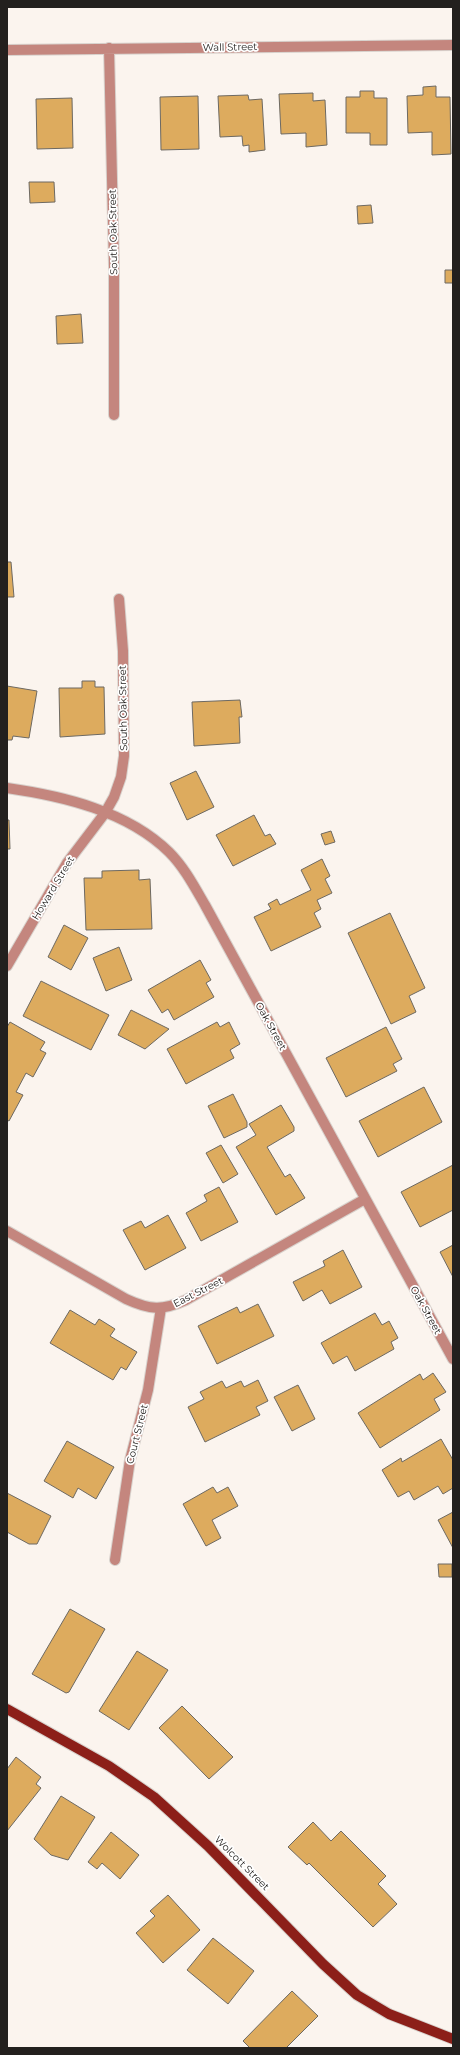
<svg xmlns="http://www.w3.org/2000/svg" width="460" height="2055" font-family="Montserrat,sans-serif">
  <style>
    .building { fill: #ddab5e; stroke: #6d6962 }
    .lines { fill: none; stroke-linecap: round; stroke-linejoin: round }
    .minor-casing { stroke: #d8d2cd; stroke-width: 12 }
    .major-casing { stroke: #d8d2cd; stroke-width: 12 }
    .minor { stroke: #c4867e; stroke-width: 10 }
    .major { stroke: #8c1f19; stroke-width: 10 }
    .labels { text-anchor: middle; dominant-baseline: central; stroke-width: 3.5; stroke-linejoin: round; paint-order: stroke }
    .street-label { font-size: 10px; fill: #23201e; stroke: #fff }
  </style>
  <rect width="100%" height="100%" fill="#fbf4ee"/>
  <!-- building -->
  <path class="building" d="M436,86V97H450L451,154L432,155V132L408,133L407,96L423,95V87Z
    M360,91H374V98H387V145H370V133H346V97H360Z
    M313,93V101L325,100L327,145L306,147V133L281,134L279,94Z
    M248,95L249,100L262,99L265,150L249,152V145L243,146L242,136L220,137L218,96Z
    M198,96L199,149L161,150L160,97Z
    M72,98L73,148L37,149L36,99Z
    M29,182H54L55,202L30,203Z
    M371,205L373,223L358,224L357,206Z
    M445,270H453V283H445Z
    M81,314L83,343L57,344L56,316Z
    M7,562H11L14,597H7Z
    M82,681H95V687H104L105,734L60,737L59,688H82Z
    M7,686L37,691L29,738L13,736L12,740H7Z
    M240,700L242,717H239L240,743L194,746L192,702Z
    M196,771L214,807L187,820L170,783Z
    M254,815L265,836L270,834L276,844L233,866L216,835Z
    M7,820H9L10,849H7Z
    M331,831L335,842L325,845L321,834Z
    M322,859L330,876L325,879L332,893L317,900L321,909L314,913L321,927L271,951L254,917L271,909L268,904L277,899L280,905L311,890L301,870Z
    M139,870V880L150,879L152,929L86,930L84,878H102V871Z
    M390,913L425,988L409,996L416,1012L391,1024L348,933Z
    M64,925L88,938L71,970L48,957Z
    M119,947L132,980L106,991L93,958Z
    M200,960L211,980L206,983L214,997L174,1020L168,1009L162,1013L148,990Z
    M41,981L109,1015L91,1050L23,1016Z
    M131,1010L169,1029L145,1049L118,1035Z
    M10,1022L45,1042L40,1050L46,1053L33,1077L26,1073L16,1092L23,1095L9,1121L7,1120V1027Z
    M217,1022L220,1027L229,1022L240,1044L230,1050L234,1058L186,1084L167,1049Z
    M386,1027L402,1059L393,1064L397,1071L346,1097L326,1058Z
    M424,1087L442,1122L378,1157L359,1121Z
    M233,1094L247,1122V1127L224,1138L208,1106Z
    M281,1105L294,1127V1131L267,1147L285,1177L290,1174L305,1198L276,1215L236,1147L256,1135L249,1124Z
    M221,1145L238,1174L223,1183L206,1153Z
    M453,1165V1210L420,1227L401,1192Z
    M219,1187L238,1222L201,1241L186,1213L207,1201L204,1195Z
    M168,1215L186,1248L145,1270L123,1230L141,1221L145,1228Z
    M453,1245V1277L440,1252Z
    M343,1250L362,1287L330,1304L322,1290L303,1301L293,1282L325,1266L323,1261Z
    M258,1304L274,1336L217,1364L198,1326L237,1307L240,1313Z
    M70,1310L95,1325L99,1319L115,1329L110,1336L137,1352L126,1370L121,1367L113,1380L50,1343Z
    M375,1313L382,1325L389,1321L398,1338L391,1342L394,1349L355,1371L347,1356L333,1364L321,1343Z
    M433,1373L446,1392L434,1399L440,1410L380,1448L358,1413L420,1374L423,1380Z
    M258,1380L268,1401L256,1407L260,1415L205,1442L188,1407L204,1399L200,1392L222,1381L226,1388L241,1381L244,1387Z
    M298,1385L315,1419L292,1431L274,1397Z
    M441,1439L453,1460V1488L443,1494L438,1486L414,1500L409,1491L398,1497L382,1470L401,1458L402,1462Z
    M67,1441L114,1467L96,1499L78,1488L73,1498L44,1481Z
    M213,1487L217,1493L228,1487L238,1506L212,1520L221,1538L206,1546L183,1504Z
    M7,1493L51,1516L37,1544H29L7,1532Z
    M453,1512V1548L438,1520Z
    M438,1564H452V1577H439Z
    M70,1609L105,1629L69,1692L66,1693L32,1674Z
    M137,1651L168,1670L129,1730L99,1711Z
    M182,1706L233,1757L209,1779L159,1728Z
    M16,1757L41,1777L36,1784L41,1788L7,1831V1769Z
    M61,1796L95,1817L68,1860L51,1855L34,1839Z
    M313,1822L331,1841L341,1831L386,1876L378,1884L397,1904L373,1927L309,1863L307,1865L288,1847Z
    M111,1832L139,1855L120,1879L102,1863L97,1869L88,1862Z
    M168,1895L200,1930L163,1963L136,1933L155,1916L150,1911Z
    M213,1938L254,1971L228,2004L187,1970Z
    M292,1991L318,2016L286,2048H250L243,2041Z"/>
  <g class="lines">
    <!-- minor casing -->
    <g class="minor-casing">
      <path id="minor" d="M109,48L114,266V415
        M7,50L453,45
        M7,788C63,796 127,811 169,852C184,867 194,886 205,905L453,1359
        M7,966L67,863L105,813L114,797L121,777L124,756L123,651L119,599
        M7,1231L126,1299C150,1310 162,1311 186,1300L365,1199
        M115,1560L130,1460L148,1390L161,1308"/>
    </g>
    <!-- major casing -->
    <g class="major-casing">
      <path id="major" d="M7,1709L109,1766L154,1797L208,1846L323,1964L357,1995L389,2014L453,2039"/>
    </g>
    <!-- minor -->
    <use href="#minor" class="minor"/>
    <!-- major -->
    <use href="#major" class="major"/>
  </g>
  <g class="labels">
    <!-- street labels -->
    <g class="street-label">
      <text transform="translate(230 47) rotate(-1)">Wall Street</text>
      <text transform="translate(113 232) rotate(-91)">South Oak Street</text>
      <text transform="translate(123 708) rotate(-91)">South Oak Street</text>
      <text transform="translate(53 888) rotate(-59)">Howard Street</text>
      <text transform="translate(271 1026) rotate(61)">Oak Street</text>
      <text transform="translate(198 1292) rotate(-27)">East Street</text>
      <text transform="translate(426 1310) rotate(61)">Oak Street</text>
      <text transform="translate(137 1434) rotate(-76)">Court Street</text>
      <text transform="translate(242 1863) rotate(45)">Wolcott Street</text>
    </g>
  </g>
  <!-- border -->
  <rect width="460" height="2055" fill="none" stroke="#23201e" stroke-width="16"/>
</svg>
